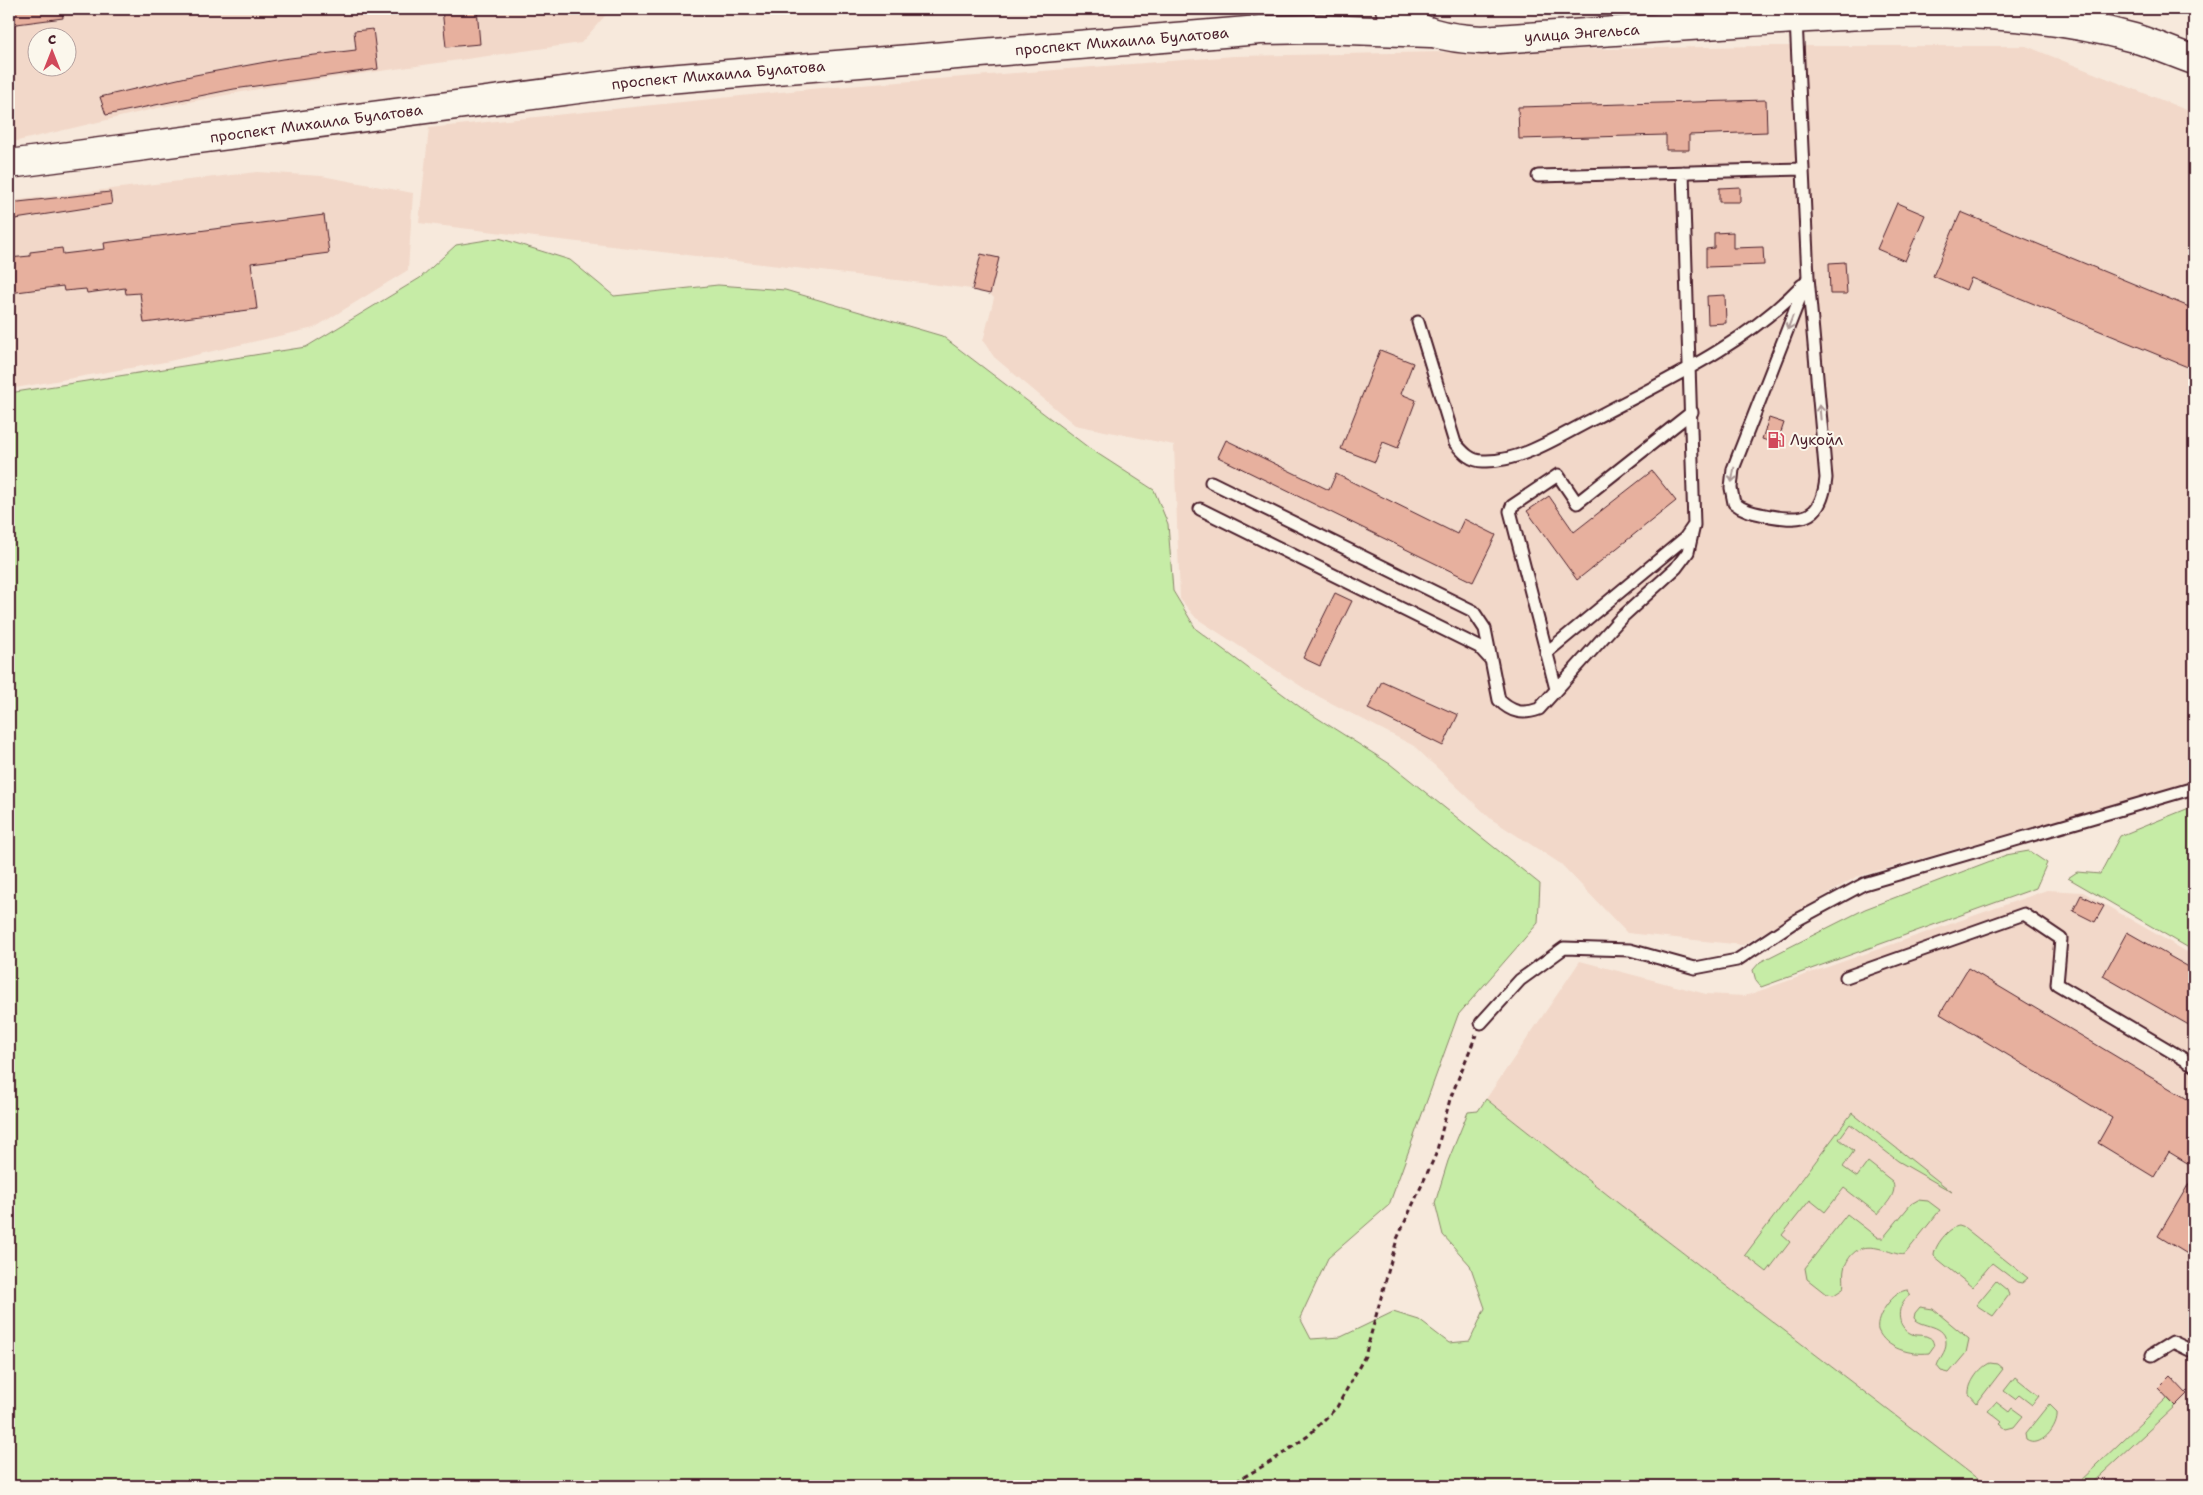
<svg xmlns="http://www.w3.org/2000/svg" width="2203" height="1495" font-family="'Shantell Sans',sans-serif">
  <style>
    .built { fill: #f2d8c9; fill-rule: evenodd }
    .green { fill: #c6eca6; stroke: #888668 }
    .building { fill: #e7b09e; stroke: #4a1f2b }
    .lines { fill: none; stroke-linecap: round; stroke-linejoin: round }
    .service-casing { stroke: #4a1f2b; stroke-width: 15 }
    .tertiary-casing { stroke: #4a1f2b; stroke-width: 31 }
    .path { stroke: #4a1f2b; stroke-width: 3; stroke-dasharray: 5 4; stroke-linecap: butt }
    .service { stroke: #fbf7ec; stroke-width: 11 }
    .tertiary { stroke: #fbf7ec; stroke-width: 28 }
    .oneway { stroke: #ab9695 }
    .labels { text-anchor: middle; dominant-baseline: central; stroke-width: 4; stroke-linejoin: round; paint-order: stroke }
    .street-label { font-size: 15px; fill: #4a1f2b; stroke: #fbf7ec }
    .poi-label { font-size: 15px; fill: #4a1f2b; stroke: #fbf7ec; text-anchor: start }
  </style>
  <rect width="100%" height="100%" fill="#f7e9dc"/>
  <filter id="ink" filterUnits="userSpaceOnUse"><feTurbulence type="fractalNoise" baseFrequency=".02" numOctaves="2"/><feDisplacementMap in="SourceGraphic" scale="10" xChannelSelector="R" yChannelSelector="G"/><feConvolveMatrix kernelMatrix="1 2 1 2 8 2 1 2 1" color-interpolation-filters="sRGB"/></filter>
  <g filter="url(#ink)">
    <!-- built -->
    <path class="built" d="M9,9H611L581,43L274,86L162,107L9,143ZM38,38H68V68H38Z
      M1761,46H2026L2194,113V782L1856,877L1743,945L1627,933L1561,864L1491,819L1414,746L1310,692L1196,618L1180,599L1174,445L1075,425L994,357L983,341L994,298L990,294L972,289L419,223L429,128L810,89L1234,56Z
      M257,172L322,176L413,193L408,270L314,328L165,362L9,389V201Z
      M2047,890L2083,892L2194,956V1486H1987L1618,1203L1486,1099L1580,961L1706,994L1745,996Z"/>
    <!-- green -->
    <path class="green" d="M499,238L570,260L614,296L718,285L785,290L942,336L1089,448L1154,490L1168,524L1173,591L1196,629L1300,707L1390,764L1540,884L1538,923L1458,1015L1389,1205L1328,1258L1300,1318L1311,1339L1341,1337L1393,1312L1419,1320L1449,1343L1470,1341L1485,1308L1470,1265L1443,1235L1435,1203L1448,1161L1468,1112L1478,1111L1486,1099L1618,1203L1987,1486H9V393L306,347L420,278L456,245Z
      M2194,806V951L2068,878L2077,872L2100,874L2120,836Z
      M2029,851L2047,863L2036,888L1761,987L1756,981L1753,970L1760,962L1865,909L2006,855Z
      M1852,1113L1952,1192L1898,1161L1850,1124L1839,1139L1854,1151L1843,1167L1857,1177L1868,1162L1892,1181C1899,1193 1885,1205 1878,1214L1844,1188L1825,1212L1810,1200L1782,1235L1790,1242L1767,1272L1745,1255Z
      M1918,1200L1928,1201L1940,1210L1905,1254C1895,1259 1860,1229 1845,1266C1842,1274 1845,1282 1843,1289L1834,1295L1826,1294L1807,1279L1805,1268L1847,1214L1878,1238H1883L1911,1204Z
      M1959,1226L1965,1228L2028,1278L2022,1283L2017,1282L1992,1263L1972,1287L1934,1256C1934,1246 1949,1227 1959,1226Z
      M1996,1281L2007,1290L2009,1295L1993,1316L1976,1305Z
      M1908,1290L1910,1295C1896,1304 1895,1327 1912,1334C1917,1336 1923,1334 1928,1337C1932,1338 1933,1341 1934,1346L1929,1353C1911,1355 1886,1349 1878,1330C1875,1317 1894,1290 1908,1290Z
      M1920,1307L1933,1309L1969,1339L1966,1353L1949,1373L1941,1371L1937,1366C1939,1358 1946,1352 1946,1344C1947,1323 1921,1328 1914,1318L1915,1313Z
      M1990,1363L1997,1364L2003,1369L1977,1403L1969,1394C1968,1383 1980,1367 1990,1363Z
      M2015,1377L2039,1396L2032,1405L2019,1395L2015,1399L2004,1391Z
      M2167,1398L2175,1406L2089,1486H2075Z
      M1996,1402L2009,1412L2012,1408L2023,1416L2014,1427L2006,1429L2000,1424L2002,1422L1988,1411Z
      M2049,1404L2057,1412C2059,1426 2040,1450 2026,1440L2025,1434Z"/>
    <!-- building -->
    <path class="building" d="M9,9H62L63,18L9,25Z
      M442,9H477L480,44L446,47Z
      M373,29L378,69L234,89L106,115L100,97L195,75L282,59L356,50L354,31Z
      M1766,100L1767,132L1689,135V150H1666V135L1519,139L1518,107Z
      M1740,187V202H1719V188Z
      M110,192L112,204L9,220V203Z
      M1897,203L1925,215L1905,261L1877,249Z
      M1961,212L2194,309V356L2190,368L1971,278L1966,290L1933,276Z
      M324,215L329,253L251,263L257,309L144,323L140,293L126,294L125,288L87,293L86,289L64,291L63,286L9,293V258L30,256V252L62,248L63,254L105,249L104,243Z
      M1733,232V248L1763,247L1764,265L1706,267V249L1714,248V233Z
      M981,254L999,258L990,294L972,290Z
      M1845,262L1847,294H1830L1829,263Z
      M1725,295L1726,323L1708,324L1707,296Z
      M1380,350L1413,363L1401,394L1416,400L1398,448L1383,442L1375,462L1341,449Z
      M1769,418L1784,423L1777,444L1762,439Z
      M1226,440L1329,490L1336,474L1457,534L1464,519L1496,535L1473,582L1218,457Z
      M1652,471L1676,501L1577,580L1527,511L1549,496L1574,532Z
      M1335,593L1352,601L1320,666L1303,658Z
      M1382,681L1458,715L1443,746L1368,709Z
      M2081,895L2104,906L2095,922L2073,911Z
      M2127,932L2194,970V1028L2103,976Z
      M1968,968L2194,1103V1167L2169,1152L2154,1177L2098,1143L2112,1118L1940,1014Z
      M2194,1175V1258L2158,1236Z
      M2170,1376L2187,1394L2175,1406L2158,1388Z"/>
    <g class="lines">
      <!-- service casing -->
      <g class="service-casing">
        <path id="service" d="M1796,19L1808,277L1826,478C1822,518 1805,522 1770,516C1756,513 1745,512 1734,503L1731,488L1733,469L1808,277
          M1538,176L1803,169
          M1418,322L1455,443C1463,452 1470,461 1483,461C1520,463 1563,434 1595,418C1667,380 1746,344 1802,285
          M1211,482L1473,611L1485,629L1499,700C1511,712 1522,715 1539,709L1620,619L1676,568L1688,552L1694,525
          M1200,509L1479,647L1490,659
          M1546,653L1685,538L1694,525L1683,172
          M1556,689L1510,511L1512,506L1558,475L1577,503L1692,412
          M1846,977L2024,914L2061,939L2057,984L2194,1065
          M1481,1023L1520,980L1564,948L1630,950L1695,968L1737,960L1797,920L1864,884L2194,788
          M2152,1355L2173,1342L2194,1352"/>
      </g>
      <!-- tertiary casing -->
      <g class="tertiary-casing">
        <g id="tertiary">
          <path id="s1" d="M1390,9C1419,33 1445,38 1482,40C1572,34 1661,28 1750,22C1879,13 2008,3 2134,38C2154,44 2174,53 2194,60"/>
          <path id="s2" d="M9,164L631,82L1260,30L1320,29L1431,33"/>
        </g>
      </g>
      <!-- path -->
      <path class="path" d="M1228,1486L1272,1461L1308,1436L1337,1407L1365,1356L1397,1239L1436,1154L1450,1099L1476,1035"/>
      <!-- service -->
      <use href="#service" class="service"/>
      <!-- tertiary -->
      <use href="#tertiary" class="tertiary"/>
    </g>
    <!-- one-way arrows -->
    <defs><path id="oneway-shaft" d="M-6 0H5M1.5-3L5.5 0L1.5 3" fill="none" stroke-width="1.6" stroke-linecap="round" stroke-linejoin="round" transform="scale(1.25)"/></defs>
    <g class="oneway">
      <use href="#oneway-shaft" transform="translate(1790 323) rotate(111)"/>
      <use href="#oneway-shaft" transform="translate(1820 412) rotate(-95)"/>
      <use href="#oneway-shaft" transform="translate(1733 475) rotate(100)"/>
    </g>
  </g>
  <!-- icons -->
  <defs>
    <g id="fuel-bare" transform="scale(1.35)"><path d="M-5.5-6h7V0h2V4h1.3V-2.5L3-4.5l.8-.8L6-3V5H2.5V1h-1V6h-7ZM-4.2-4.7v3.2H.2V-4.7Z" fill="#d1495b" stroke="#fbf7ec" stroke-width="2.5" paint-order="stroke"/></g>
  </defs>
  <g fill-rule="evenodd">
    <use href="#fuel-bare" x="1776" y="440"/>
  </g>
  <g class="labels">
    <!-- street labels -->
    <g class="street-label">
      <text stroke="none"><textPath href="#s1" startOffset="199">улица Энгельса</textPath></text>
      <text stroke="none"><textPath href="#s2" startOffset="1120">проспект Михаила Булатова</textPath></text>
      <text stroke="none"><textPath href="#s2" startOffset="715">проспект Михаила Булатова</textPath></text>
      <text stroke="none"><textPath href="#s2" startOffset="310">проспект Михаила Булатова</textPath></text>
    </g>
    <!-- poi labels -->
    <g class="poi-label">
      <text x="1790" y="440">Лукойл</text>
    </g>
  </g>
  <!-- margin -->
  <rect width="2203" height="1495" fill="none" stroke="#fbf7ec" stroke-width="30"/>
  <rect x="15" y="15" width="2173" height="1465" fill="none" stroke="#4a1f2b" stroke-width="2" filter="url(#ink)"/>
  <!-- north arrow -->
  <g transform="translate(52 52)"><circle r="24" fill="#fbf7ec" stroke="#b4a19f"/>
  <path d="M0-4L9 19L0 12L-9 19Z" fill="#d1495b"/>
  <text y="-8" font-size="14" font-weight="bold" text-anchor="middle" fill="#4a1f2b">С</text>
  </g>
</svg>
